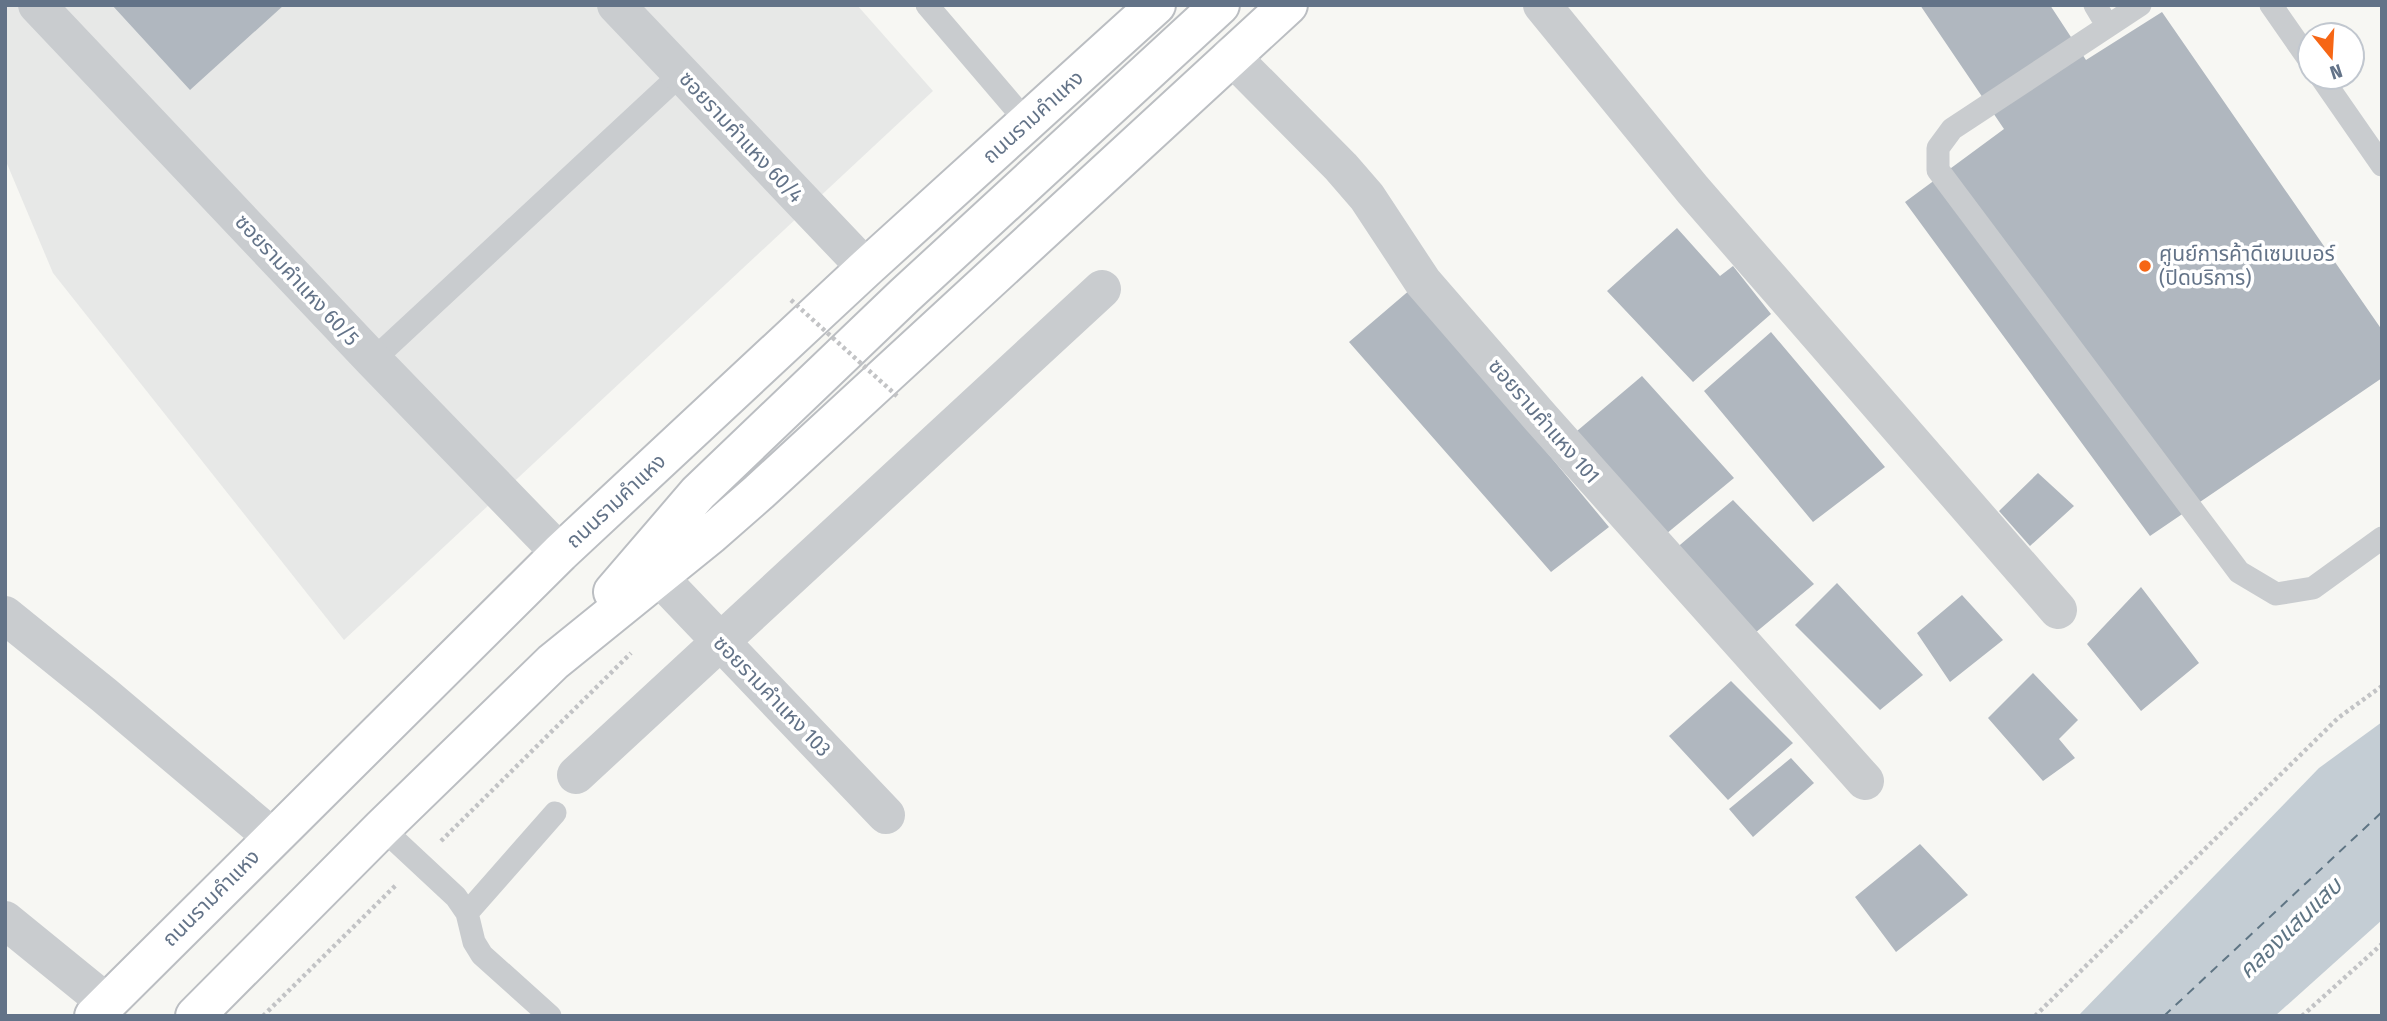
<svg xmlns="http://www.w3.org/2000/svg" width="2387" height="1021" font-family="'Fira Sans Condensed','Noto Sans Thai',sans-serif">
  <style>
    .built { fill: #e7e8e7 }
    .water { fill: #c4cdd4 }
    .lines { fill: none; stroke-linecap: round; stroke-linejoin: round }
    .ferry { stroke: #5f7584; stroke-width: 2; stroke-dasharray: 9 7; stroke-linecap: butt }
    .building { fill: #b0b7bf }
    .primary-casing { stroke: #bbbec2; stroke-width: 42 }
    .path { stroke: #c2c3c5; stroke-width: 4.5; stroke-dasharray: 3.5 3.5; stroke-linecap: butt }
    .service { stroke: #c9cccf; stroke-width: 23 }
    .minor { stroke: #c9cccf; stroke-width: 38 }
    .primary { stroke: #fff; stroke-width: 38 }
    .path-bridge { stroke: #c2c3c5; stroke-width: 4.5; stroke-dasharray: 3.5 3.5; stroke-linecap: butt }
    .poi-dot { fill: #f66615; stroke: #fff; stroke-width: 2.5 }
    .labels { text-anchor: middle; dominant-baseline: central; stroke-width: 7; stroke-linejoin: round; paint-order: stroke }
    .street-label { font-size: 21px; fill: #637388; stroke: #fff }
    .poi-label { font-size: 21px; fill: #637388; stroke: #fff; text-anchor: start }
    .water-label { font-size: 23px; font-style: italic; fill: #5f7584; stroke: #fff }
  </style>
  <rect width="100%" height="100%" fill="#f7f7f3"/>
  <!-- built -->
  <path class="built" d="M5,5H857L933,91L344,640L53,273L5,159Z"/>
  <!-- water -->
  <path class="water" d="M2382,722V920L2275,1016H2078L2319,768Z"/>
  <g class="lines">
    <!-- ferry -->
    <path class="ferry" d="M2164,1016L2382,812"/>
  </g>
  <!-- building -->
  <path class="building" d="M112,5H284L190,90Z
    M1920,5H2050L2086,60L2162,12L2382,330V378L2150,536L1905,202L2004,129Z
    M1677,228L1720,276L1733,266L1771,314L1693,382L1607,291Z
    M1411,289L1609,527L1551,572L1349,342Z
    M1771,332L1885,467L1813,522L1704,391Z
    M1642,376L1734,478L1666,534L1577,431Z
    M2038,473L2074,506L2030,546L1999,511Z
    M1733,500L1814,584L1755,633L1674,550Z
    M1837,583L1923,675L1880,710L1795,625Z
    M2141,587L2199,663L2141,711L2087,644Z
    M1962,595L2003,640L1950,682L1917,633Z
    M2033,673L2078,720L2059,739L2075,758L2043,781L1988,718Z
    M1731,681L1793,743L1728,800L1669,736Z
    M1791,758L1814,783L1753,837L1729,809Z
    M1920,844L1968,895L1896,952L1855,897Z"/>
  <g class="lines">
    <!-- primary casing -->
    <g class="primary-casing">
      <path id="primary" d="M613,592L698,493L904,296L1220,5
        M94,1016L560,553L866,268L1156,5
        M195,1016L382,828L553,662L710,535L759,492L1288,5"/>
    </g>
    <!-- path -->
    <path class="path" d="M441,841L631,653
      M263,1016L397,884
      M2035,1016L2338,718L2382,686
      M2302,1016L2382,944"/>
    <!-- service -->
    <path class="service" d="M927,5L1027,122
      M2095,5L2107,25
      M2140,5L1952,129L1938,148V170L2239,572L2276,594L2313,588L2382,538
      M2271,5L2310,61
      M2321,77L2382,165
      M373,360L681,74
      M382,828L456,897L467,913L474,942L482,955L550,1016
      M467,913L555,813"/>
    <!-- minor -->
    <path class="minor" d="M37,5L373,360L560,553
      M616,5L866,268
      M1542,5L1693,190L2058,610
      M1231,56L1341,167L1367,197L1423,282L1541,418L1865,781
      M659,577L886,815
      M5,615L104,695L272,837
      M576,775L1102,289
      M5,920L107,1003"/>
    <!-- primary -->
    <use href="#primary" class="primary"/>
    <!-- path-bridge -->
    <path class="path-bridge" d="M791,300L897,396"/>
  </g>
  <!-- markers -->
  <circle class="poi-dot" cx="2145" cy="266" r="7"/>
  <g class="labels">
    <!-- street labels -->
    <g class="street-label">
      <text transform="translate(1033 117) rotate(-42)">ถนนรามคำแหง</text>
      <text transform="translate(741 137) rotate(47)">ซอยรามคำแหง 60/4</text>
      <text transform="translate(297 280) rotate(47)">ซอยรามคำแหง 60/5</text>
      <text transform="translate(1544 421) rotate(49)">ซอยรามคำแหง 101</text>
      <text transform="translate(616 501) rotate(-43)">ถนนรามคำแหง</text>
      <text transform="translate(772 696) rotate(46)">ซอยรามคำแหง 103</text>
      <text transform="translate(211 898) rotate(-45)">ถนนรามคำแหง</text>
    </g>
    <!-- poi labels -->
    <g class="poi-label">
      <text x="2159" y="254">ศูนย์การค้าดีเซมเบอร์<tspan x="2159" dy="24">(ปิดบริการ)</tspan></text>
    </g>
    <!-- water labels -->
    <g class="water-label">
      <text transform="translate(2290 928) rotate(-44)">คลองแสนแสบ</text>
    </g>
  </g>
  <!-- border -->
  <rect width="2387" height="1021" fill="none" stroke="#637388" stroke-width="14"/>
  <!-- north arrow -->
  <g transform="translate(2331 56) rotate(162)"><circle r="33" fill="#ffffff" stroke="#c1c7cf" stroke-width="2"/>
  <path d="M0-5L12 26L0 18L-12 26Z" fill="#f66615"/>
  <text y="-10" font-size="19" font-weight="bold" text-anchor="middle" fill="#637388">N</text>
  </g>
</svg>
